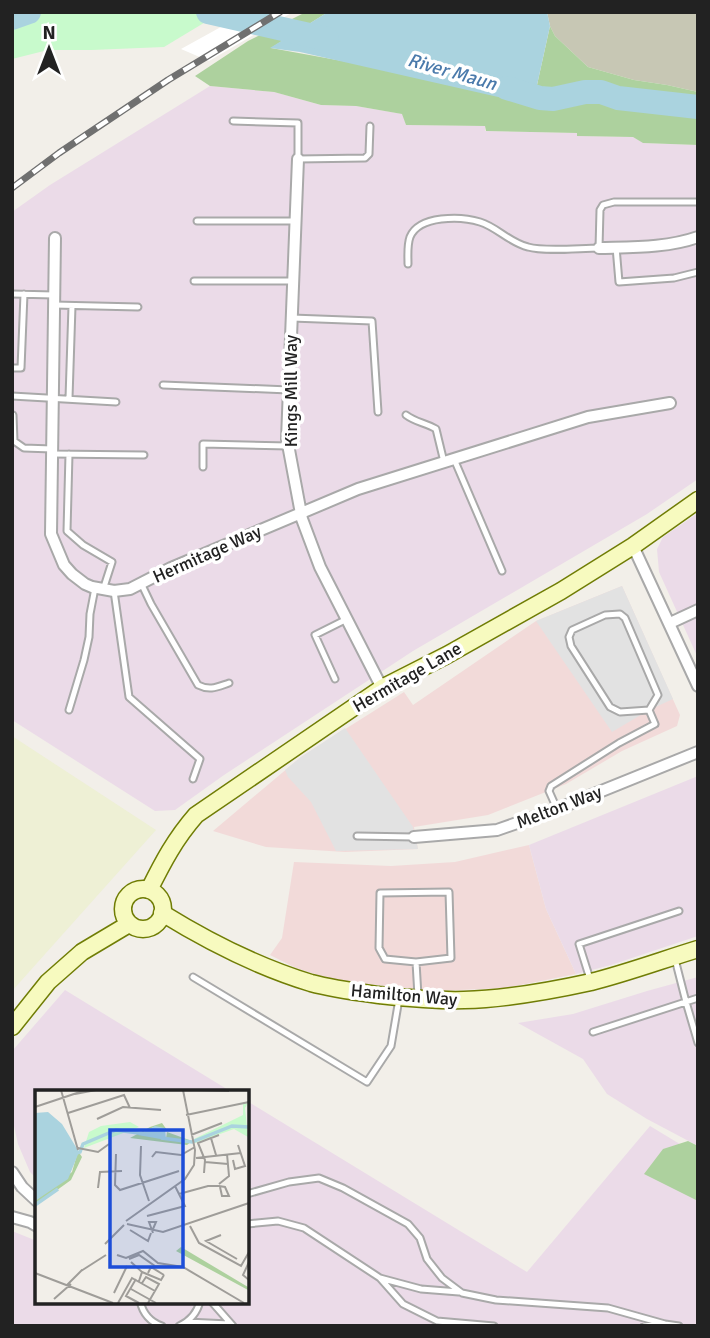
<svg xmlns="http://www.w3.org/2000/svg" width="710" height="1338" font-family="Signika,sans-serif">
  <style>
    .commercial { fill: #f2dad9 }
    .industrial { fill: #ebdbe8 }
    .construction { fill: #c7c7b4 }
    .farmland { fill: #eef0d5 }
    .forest { fill: #add19e }
    .park { fill: #c8facc }
    .parking { fill: #e2e2e2 }
    .water { fill: #aad3df }
    .pier { fill: #fff }
    .lines { fill: none; stroke-linecap: round; stroke-linejoin: round }
    .river { stroke: #aad3df; stroke-width: 24 }
    .lane-casing { stroke: #a9a9a9; stroke-width: 9 }
    .street-casing { stroke: #a9a9a9; stroke-width: 14 }
    .secondary-casing { stroke: #707d05; stroke-width: 19 }
    .lane { stroke: #fff; stroke-width: 5 }
    .street { stroke: #fff; stroke-width: 10 }
    .secondary { stroke: #f7fabf; stroke-width: 16 }
    .rail-casing { stroke: #707070; stroke-width: 7 }
    .rail { stroke: #fff; stroke-width: 4.5; stroke-dasharray: 13; stroke-linecap: butt }
    .labels { text-anchor: middle; dominant-baseline: central; stroke-width: 7; stroke-linejoin: round; paint-order: stroke }
    .street-label { font-size: 18px; fill: #222; stroke: #fff }
    .water-label { font-size: 19px; font-style: italic; fill: #4a7aab; stroke: #fff }
    .inset-river { fill: none; stroke: #aad3df; stroke-width: 3.5 }
    .inset-road { fill: none; stroke: #9f9d99; stroke-width: 2 }
    .view { fill: #1d4ed8; fill-opacity: 0.15; stroke: #1d4ed8; stroke-width: 3.5 }
    .inset-edge { fill: none; stroke: #222; stroke-width: 3.5 }
  </style>
  <rect width="100%" height="100%" fill="#f2efe9"/>
  <!-- commercial -->
  <path class="commercial" d="M622,586L680,715L677,726L622,751L566,784L488,815L414,827L418,849L345,852L266,847L213,831L301,757L404,692L413,705L536,621Z
    M529,845L546,909L576,974L505,988L435,991L337,981L296,968L270,955L282,938L294,862L391,866L455,862Z"/>
  <!-- industrial -->
  <path class="industrial" d="M210,86L274,92L321,105L356,106L403,114L406,125L485,126V131L577,133L578,136L633,137L644,143L698,145V479L647,514L413,651L224,775L175,810L155,811L12,720V212L50,185Z
    M698,513V658L659,572L657,549L663,537Z
    M698,776V936L611,965L576,974L546,909L529,845Z
    M698,977V1146L647,1119L607,1094L583,1059L518,1023L573,1014L647,991Z
    M65,990L230,1091H37V1179L30,1172L18,1144L12,1117L13,1050Z
    M247,1101L527,1272L650,1126L698,1155V1326H12V1231L37,1241V1301H247Z"/>
  <!-- construction -->
  <path class="construction" d="M547,12H698V92L667,85L634,80L588,67L555,36L550,26Z"/>
  <!-- farmland -->
  <path class="farmland" d="M12,736L156,830L12,991Z"/>
  <!-- forest -->
  <path class="forest" d="M328,12L271,48L540,97L537,85L550,26L555,36L588,67L634,80L667,85L698,92V145L643,143L633,137L577,136V133L486,131L485,126L406,125L402,114L356,106L321,105L274,92L210,86L195,76L248,41L304,13Z
    M688,1141L698,1146V1201L644,1174L663,1149Z"/>
  <!-- park -->
  <path class="park" d="M12,12H222L164,47L92,50H48L12,59Z"/>
  <!-- parking -->
  <path class="parking" d="M622,586L673,699L649,710L612,732L536,621Z
    M345,728L413,827L418,849L336,851L311,802L288,777L285,770L301,757Z"/>
  <!-- water -->
  <path class="water" d="M328,12H547L550,26L537,85L540,98L507,99L300,52L270,48Z"/>
  <!-- pier -->
  <path class="pier" d="M248,12H293L209,61L181,49Z"/>
  <g class="lines">
    <!-- river -->
    <path class="river" d="M208,12L327,39
      M12,18L29,12
      M507,88L540,98L553,99L585,92H601L618,98L698,107"/>
    <!-- lane casing -->
    <g class="lane-casing">
      <path id="lane" d="M233,121L298,123V159L365,158L369,154L370,126
        M197,221H295
        M616,247L619,282L674,278L698,272
        M408,264C408,256 407,245 410,237C419,215 461,216 480,222C497,227 510,243 528,247C545,252 580,248 599,248L600,210L603,205L614,202H697
        M194,281H293
        M12,294L54,295
        M54,305L138,307
        M292,318L372,321L378,412
        M12,368H21L24,294
        M163,385L289,390
        M12,396L116,402
        M69,398L72,306
        M13,415L14,441L24,448L52,449
        M406,415C415,422 426,423 436,429L444,462
        M52,454L144,455
        M69,454L67,531L83,545L112,562L103,590
        M454,459L502,571
        M203,467V444L288,446
        M141,583L151,604L198,685C210,691 217,687 229,683
        M114,591L129,697L200,759L193,779
        M620,614L625,618L658,695L649,710L620,712L610,707L571,646L569,637L572,630L605,615Z
        M335,679L315,635L347,619
        M69,710L84,660L89,637L90,614L95,588
        M557,809L549,791L551,786L619,743L655,724L649,710
        M357,836L414,837
        M449,892L451,958L416,962L385,959L379,948L380,893Z
        M675,959L686,1002L698,1043
        M416,962L418,996
        M193,977L367,1082L391,1046L399,999
        M590,979L579,944L679,911
        M593,1032L698,998
        M247,1194L289,1182L319,1178L343,1188L408,1224L420,1238L427,1259L442,1278L462,1293L496,1300L608,1308L665,1324L679,1326
        M247,1224L278,1221L304,1228L380,1278L403,1304L437,1321L494,1326
        M380,1278L421,1289L459,1292
        M140,1301C143,1314 150,1322 162,1326
        M211,1301L233,1326
        M187,1322L229,1324
        M179,1326C190,1321 197,1314 200,1301
        M644,1326L662,1324"/>
    </g>
    <!-- street casing -->
    <g class="street-casing">
      <path id="street" d="M298,159L287,439L302,519L320,567L382,688
        M55,238L51,534L64,565L72,574L85,584L92,587L114,591L130,589L171,568L358,489L588,417L670,403
        M599,248C632,247 667,248 698,237
        M633,546L698,686
        M670,623L698,610
        M414,837L497,830L557,809L698,752
        M12,1172L22,1187L37,1201
        M12,1217L30,1222L37,1226"/>
    </g>
    <!-- secondary casing -->
    <g class="secondary-casing">
      <path id="secondary" d="M123 909a20 20 0 1 1 40 0a20 20 0 1 1-40 0Z
        M149,890C163,862 175,839 196,815L382,688L447,655L561,591L633,546L698,500
        M162,913C209,942 258,967 311,983C333,989 357,992 379,995C408,998 436,1001 464,1000C506,999 550,991 591,982C627,973 662,960 698,949
        M12,1027L48,982L82,952L129,924"/>
    </g>
    <!-- lane -->
    <use href="#lane" class="lane"/>
    <!-- street -->
    <use href="#street" class="street"/>
    <!-- secondary -->
    <use href="#secondary" class="secondary"/>
    <!-- rail casing -->
    <g class="rail-casing">
      <path id="rail" d="M12,188L59,153L168,80L280,12"/>
    </g>
    <!-- rail -->
    <use href="#rail" class="rail"/>
  </g>
  <g class="labels">
    <!-- street labels -->
    <g class="street-label">
      <text transform="translate(291 391) rotate(-90)">Kings Mill Way</text>
      <text transform="translate(207 554) rotate(-24)">Hermitage Way</text>
      <text transform="translate(407 677) rotate(-30)">Hermitage Lane</text>
      <text transform="translate(559 807) rotate(-21)">Melton Way</text>
      <text transform="translate(404 995) rotate(5)">Hamilton Way</text>
    </g>
    <!-- water labels -->
    <g class="water-label">
      <text transform="translate(452 72) rotate(16)">River Maun</text>
    </g>
  </g>
  <!-- overview -->
  <g transform="translate(35 1090)">
    <rect width="214" height="214" fill="#f2efe9"/>
    <path d="M127,33L132,40L119,37L104,44L131,49L132,42L157,51L152,55L95,48L115,37ZM43,61L47,67L36,90L0,116V111L37,82ZM146,157L213,197V200L141,161Z" fill="#add19e"/>
    <path d="M213,13L210,18L213,47L199,39L160,53L159,49L208,25V14ZM95,32L104,37L49,58L54,42L66,36Z" fill="#c8facc"/>
    <path d="M13,22L27,34L44,62L33,89L0,111V23ZM120,36L130,38L131,50L103,45Z" fill="#aad3df"/>
    <path class="inset-river" d="M126,48L157,52L197,36L214,37M38,64L45,62L48,54L81,40L111,44M0,115L23,99"/>
    <path class="inset-road" d="M26,0L43,60M161,0L194,1M40,4L61,0M0,17L51,0M33,23L89,5L95,18M151,25L214,12M62,29L88,17L126,20M156,45L187,33M106,56L105,85L114,111M43,58L63,62L74,54M81,64L80,95L85,100L144,81M181,65L176,48L184,45M117,67L121,62L146,65L160,57M161,68L206,63M198,70L200,79L210,76L203,55M170,72L193,74M169,83L170,70L163,53L176,48M184,94L194,86L192,64M63,98L65,82L87,81M144,104L173,96H184L190,97L194,106H187L185,97M112,126L150,116L140,96M91,131L150,89L159,75L160,60L148,0M92,134L128,142L214,113M155,136L164,153L206,176L214,162M118,139L121,132H114L118,143M95,140L113,151L116,143M186,145L171,151L202,169M70,154L89,135M82,165L91,168L108,161L123,173L148,177L209,213M94,169L104,165L120,176L138,177M96,172L107,182L104,191M214,172L208,185L214,190M46,181L71,165M107,182L126,190L129,185M0,183L78,213M113,183L116,177L129,185M101,189L91,206L104,213M107,193L111,187L124,194L113,213M32,195L47,180M96,199L121,213M79,203L92,176M19,209L36,194M83,213L97,188L120,201"/>
    <path class="view" d="M75,40H148V177H75Z"/>
    <rect width="214" height="214" class="inset-edge"/>
  </g>
  <!-- border -->
  <rect width="710" height="1338" fill="none" stroke="#222222" stroke-width="28"/>
  <!-- north arrow -->
  <g transform="translate(49 49)" stroke="#ffffff" stroke-width="5" paint-order="stroke">
  <path d="M0-5L12 26L0 18L-12 26Z" fill="#222222"/>
  <text y="-10" font-size="19" font-weight="bold" text-anchor="middle" fill="#222222">N</text>
  </g>
</svg>
